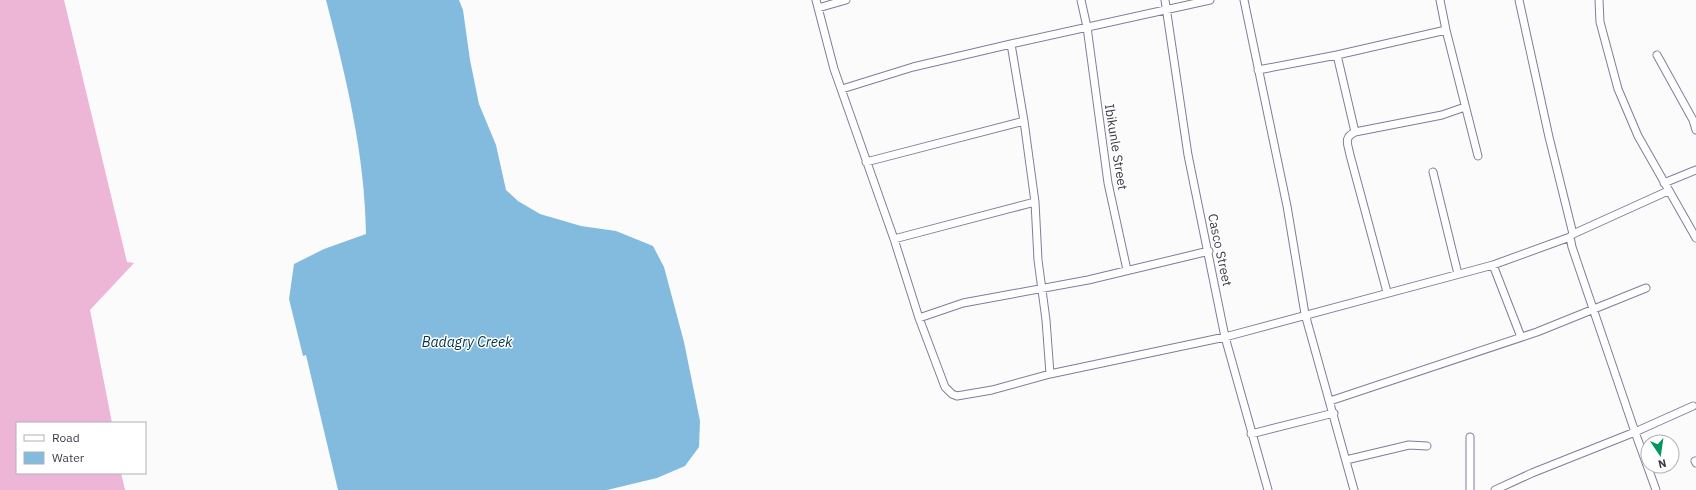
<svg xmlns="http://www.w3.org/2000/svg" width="1696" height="490" font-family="'IBM Plex Sans',sans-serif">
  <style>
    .forest { fill: #edb5d6 }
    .water { fill: #82bbde }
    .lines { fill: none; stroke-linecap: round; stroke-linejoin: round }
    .minor-casing { stroke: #807d9c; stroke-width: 9 }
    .minor { stroke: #fff; stroke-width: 7 }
    .labels { text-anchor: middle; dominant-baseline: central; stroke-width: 3; stroke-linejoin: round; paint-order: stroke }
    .street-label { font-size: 13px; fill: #3c3b48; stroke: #fff }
    .water-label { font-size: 14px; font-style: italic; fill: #003249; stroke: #fff }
  </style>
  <rect width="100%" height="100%" fill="#fbfbfb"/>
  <!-- forest -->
  <path class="forest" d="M0,0H64L127,262L134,263L90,310L112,423H17V473H121L125,490H0Z"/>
  <!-- water -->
  <path class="water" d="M326,0H459L463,10L470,60L479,104L496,145L506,190L518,201L540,214L581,226L616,231L653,246L664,267L684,342L700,421L699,447L685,466L657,478L607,490H338L306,355L303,356L289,299L294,264L324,249L366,234C365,154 346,77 326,0Z"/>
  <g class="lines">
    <!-- minor casing -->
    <g class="minor-casing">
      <path id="minor" d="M816,0L834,69L894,239L919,318L945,387L952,394L957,396L992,390L1050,374L1225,337L1493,265L1570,237
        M1081,0L1087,27L1108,183L1127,270
        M1165,0L1188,155L1225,337L1268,490
        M1244,0L1287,206L1305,314L1354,490
        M1440,0L1446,30L1478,156
        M1519,0L1549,137L1573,234L1570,237L1572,247L1635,432L1656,490
        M1599,0L1600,22L1618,89L1638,136L1696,238
        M818,8L846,0
        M1011,44L1024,121L1035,202L1038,260L1046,320L1050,374
        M1337,55L1355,132C1343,138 1348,144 1350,155L1387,292
        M1657,55L1693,120L1696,130
        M1258,70L1337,55L1446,30
        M842,89L913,67L1011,44L1210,0
        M1355,132L1442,115L1465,107
        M866,162L1024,121
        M1433,172L1458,274
        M1664,183L1696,170
        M1573,234L1668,191
        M894,239L1035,202
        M1493,265L1521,337
        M919,318L963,303L1088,280L1209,251
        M1330,401L1537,332L1646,288
        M1251,434L1334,413
        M1470,437V490
        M1346,460L1409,445L1427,446
        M1695,461L1696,463
        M1495,490L1532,473L1635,432L1693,406"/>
    </g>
    <!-- minor -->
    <use href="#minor" class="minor"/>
  </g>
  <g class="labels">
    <!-- street labels -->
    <g class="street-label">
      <text transform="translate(1116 147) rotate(81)">Ibikunle Street</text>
      <text transform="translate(1220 250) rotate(78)">Casco Street</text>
    </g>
    <!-- water labels -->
    <g class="water-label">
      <text x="467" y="342">Badagry Creek</text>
    </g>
  </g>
  <!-- legend -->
  <rect x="16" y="422" width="130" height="52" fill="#ffffff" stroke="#b1b1b6"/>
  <rect x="24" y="435" width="20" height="6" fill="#ffffff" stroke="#b1b1b6"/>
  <text x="52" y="442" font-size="12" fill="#3c3b48">Road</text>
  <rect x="24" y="452" width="20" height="12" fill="#82bbde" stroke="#b1b1b6"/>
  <text x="52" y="462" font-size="12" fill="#3c3b48">Water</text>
  <!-- north arrow -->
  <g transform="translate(1660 454) rotate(167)"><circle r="19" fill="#ffffff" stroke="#b1b1b6"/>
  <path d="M0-3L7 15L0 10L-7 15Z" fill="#00985a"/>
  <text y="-6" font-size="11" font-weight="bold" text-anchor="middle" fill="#3c3b48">N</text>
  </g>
</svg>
